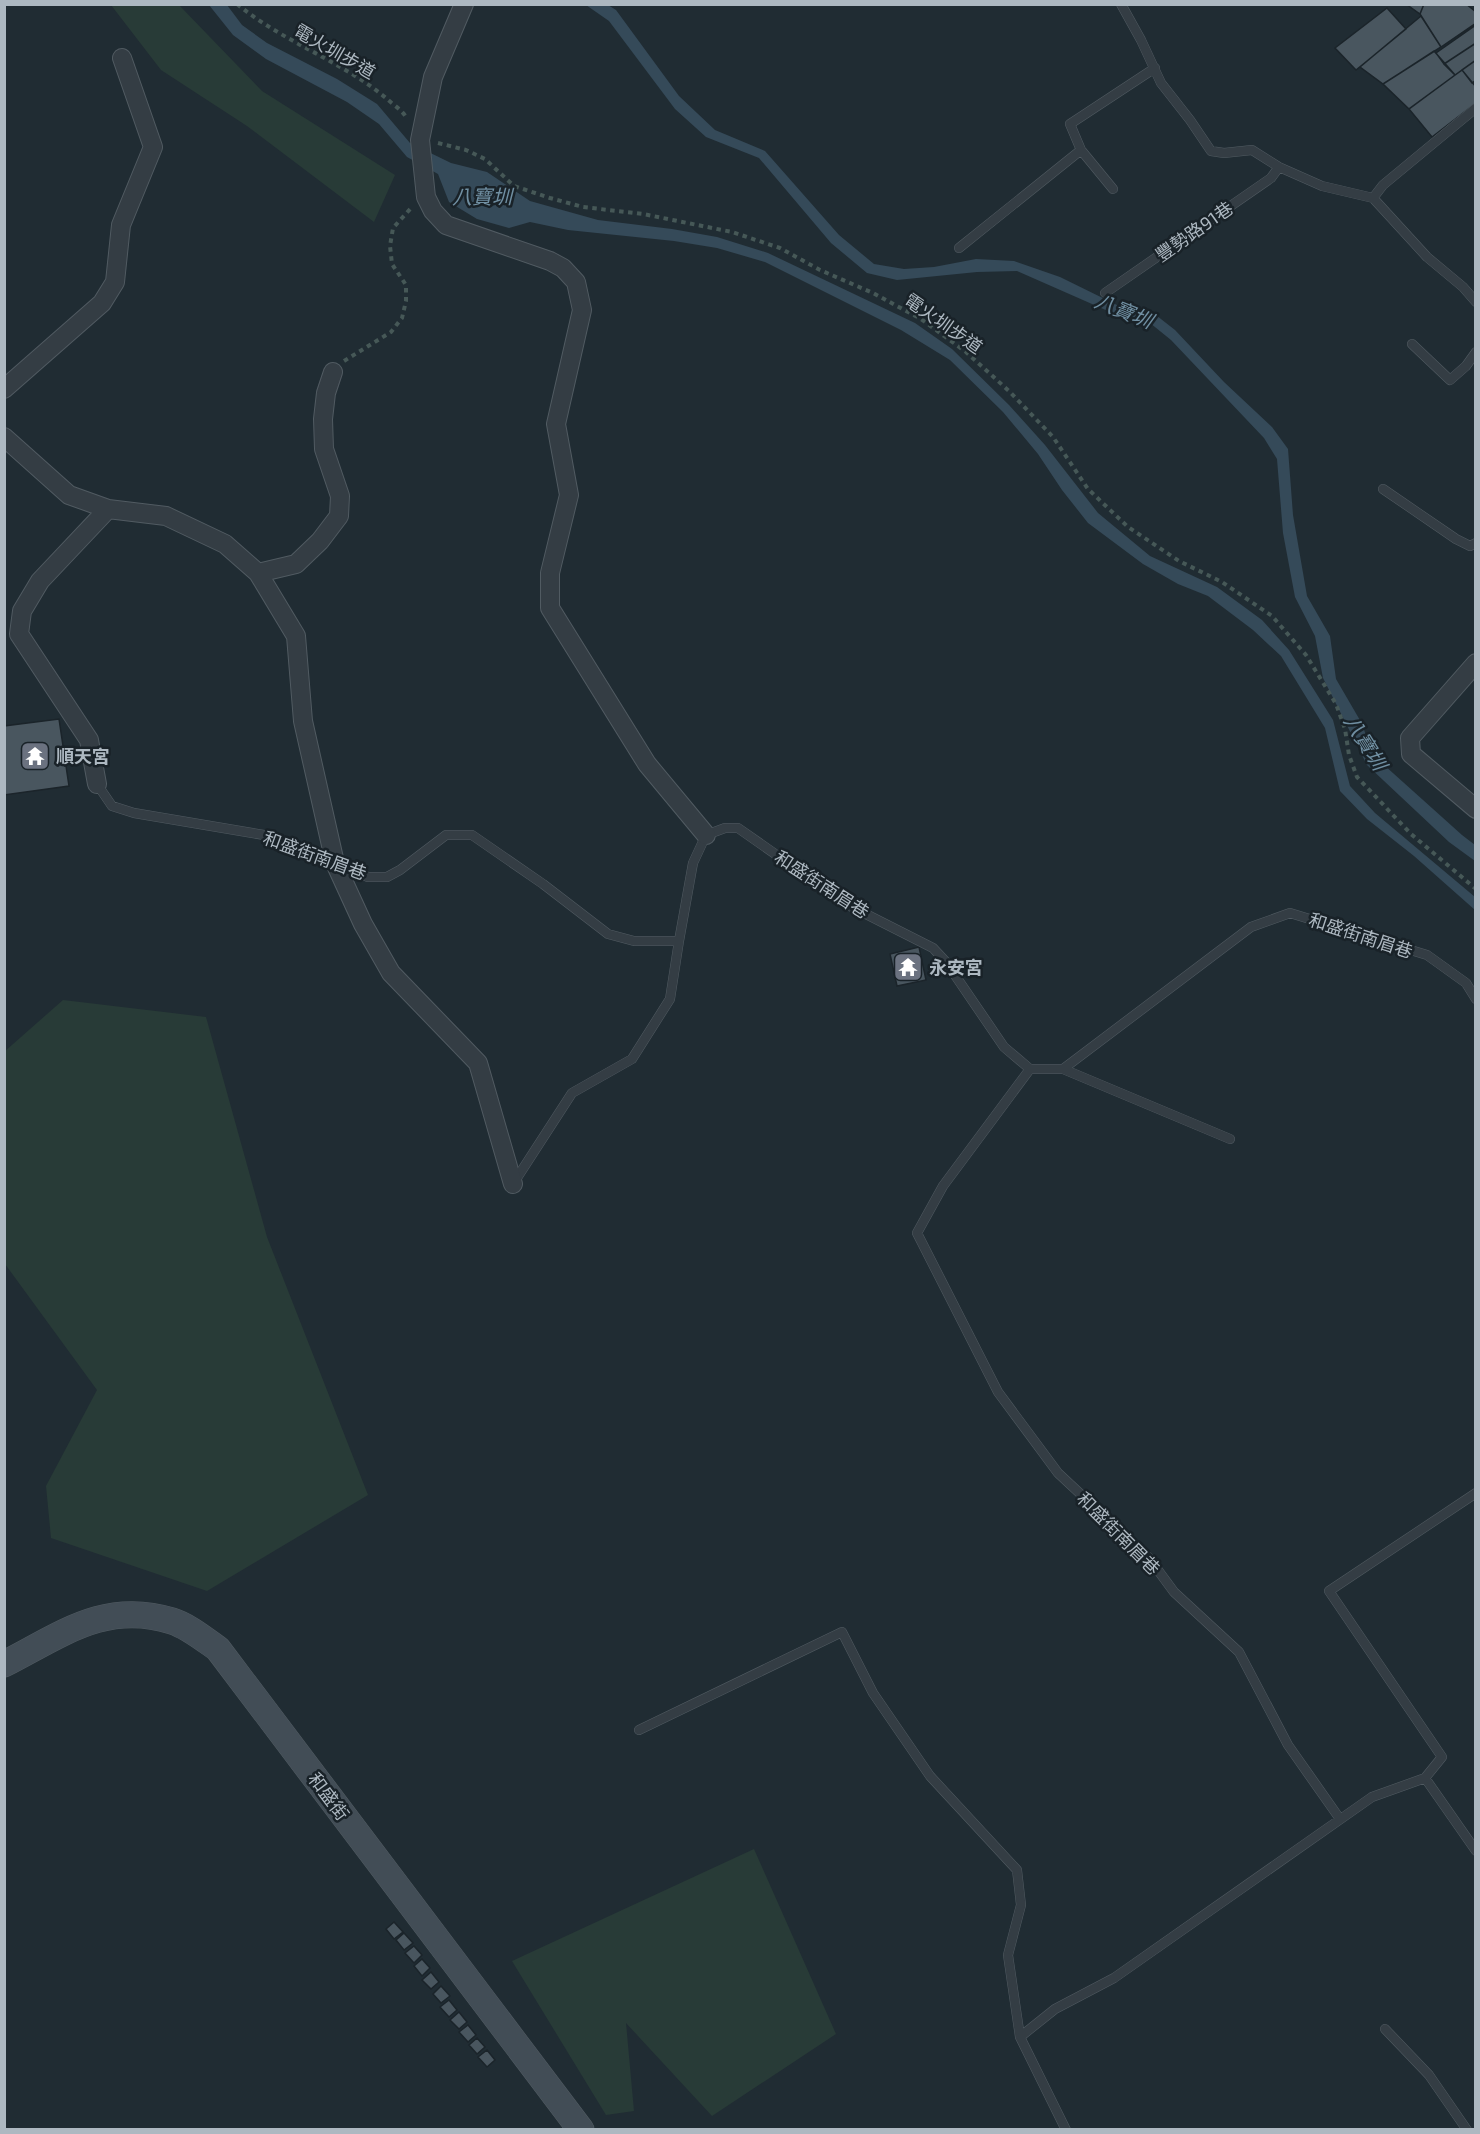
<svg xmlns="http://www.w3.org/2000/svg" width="1480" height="2134" font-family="'Exo 2','Noto Sans TC',sans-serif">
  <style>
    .green { fill: #283b37 }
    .water { fill: #354a59 }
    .building { fill: #49565f; stroke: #1b242a; stroke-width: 1.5 }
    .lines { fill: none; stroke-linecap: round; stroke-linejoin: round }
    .service-casing { stroke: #515b62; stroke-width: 10 }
    .minor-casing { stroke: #515b62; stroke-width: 20 }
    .secondary-casing { stroke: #515b62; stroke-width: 27 }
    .path { stroke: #465857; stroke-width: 4; stroke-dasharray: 4.5 4.5; stroke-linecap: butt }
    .service { stroke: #343d44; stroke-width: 9 }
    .minor { stroke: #343d44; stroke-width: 18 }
    .secondary { stroke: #424d56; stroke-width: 26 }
    .labels { text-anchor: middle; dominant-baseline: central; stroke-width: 5; stroke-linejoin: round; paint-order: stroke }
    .street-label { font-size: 18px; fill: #adb8c1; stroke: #192228 }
    .poi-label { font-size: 18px; font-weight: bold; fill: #adb8c1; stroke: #192228; text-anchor: start }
    .water-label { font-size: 20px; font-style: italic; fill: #708fa2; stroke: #192228 }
  </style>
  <rect width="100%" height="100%" fill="#202c33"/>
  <!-- green -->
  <path class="green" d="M111,5H179L262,91L395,175L374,222L247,126L161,70Z
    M63,1000L206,1017L267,1237L368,1495L207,1591L51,1538L46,1486L97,1390L5,1264L4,1052Z
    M754,1849L836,2034L712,2116L626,2023L634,2111L606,2115L512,1961Z"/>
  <!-- water -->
  <path class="water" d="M209,5H227L242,25L267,43L337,79L377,104L410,143L451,163L487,172L530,201L598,220L672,229L717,237L768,253L915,323L952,349L1009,405L1045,445L1098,513L1150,556L1217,587L1262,620L1289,650L1333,720L1350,786L1375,813L1475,897V910L1414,856L1367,819L1340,791L1325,728L1281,656L1253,630L1208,596L1178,584L1143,564L1088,523L1062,490L1038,454L1003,412L950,360L901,330L765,262L717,248L674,241L568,230L530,222L509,228L477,219L449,202L438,174L407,157L379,124L347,102L266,59L233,35Z
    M586,5H608L616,10L679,96L715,130L765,151L839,235L874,264L904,269L934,267L976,259L1014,261L1060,277L1119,306L1152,312L1175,330L1224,382L1272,427L1288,449L1293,515L1307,596L1330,636L1336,679L1361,722L1374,756L1462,835L1475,845V861L1449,842L1367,765L1323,678L1315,636L1295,597L1283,533L1277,459L1264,438L1171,340L1150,323L1117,315L1017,271L977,272L897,280L867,273L831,243L759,158L706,137L675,109L609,21Z"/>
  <!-- building -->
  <path class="building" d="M1406,4H1424L1420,14Z
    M1424,4H1466L1476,12V23L1441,47L1420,14Z
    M1387,8L1406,29L1356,70L1335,48Z
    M1421,16L1441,47L1383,84L1360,67Z
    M1476,25V43L1444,64L1436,53Z
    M1476,43V60L1455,75L1444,64Z
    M1434,51L1455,75L1409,109L1383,84Z
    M1476,60V80L1472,83L1462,70Z
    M1462,70L1476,87V103L1432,137L1409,109Z
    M59,719L69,786L4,795V726Z
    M919,947L926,980L897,986L890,954Z
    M394,1922L403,1932L394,1939L386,1929Z
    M404,1933L413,1943L404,1950L396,1940Z
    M414,1946L422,1955L414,1963L405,1953Z
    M422,1959L430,1968L422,1976L414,1966Z
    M431,1972L439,1982L431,1989L422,1980Z
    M441,1986L450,1996L441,2003L433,1994Z
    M449,2000L457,2010L449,2017L440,2007Z
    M459,2012L467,2022L459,2029L450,2020Z
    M468,2025L476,2035L468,2042L459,2032Z
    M477,2038L485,2047L477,2054L469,2045Z
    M487,2050L495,2060L487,2067L478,2057Z"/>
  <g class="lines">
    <!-- service casing -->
    <g class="service-casing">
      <path id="service" d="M1121,4L1141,40L1161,83L1190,120L1211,151L1224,153L1252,150L1279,167L1322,186L1373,198L1427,257L1463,287L1476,302
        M1113,189L1081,150L1070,124L1155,68
        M1373,198L1383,185L1476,108
        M959,248L1081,150
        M1105,293L1271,178L1279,167
        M1412,344L1450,380L1466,366L1476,352
        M1383,489L1456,539L1470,546L1476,543
        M97,784L112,806L134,813L264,835L368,877H387L400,870L446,835H472L543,884L608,934L634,941H679L693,863L706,835L725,828H738L848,905L933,948L946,962L1004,1047L1030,1069H1063L1251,927L1290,913L1427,955L1466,983L1476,999
        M1030,1069L943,1186L917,1233L998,1392L1058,1473L1149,1558L1174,1592L1239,1652L1288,1745L1340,1819
        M1063,1069L1230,1139
        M513,1184L572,1093L632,1059L670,999L679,941
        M639,1730L842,1632L873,1693L930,1776L1017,1870L1021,1905L1008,1955L1020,2037
        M1425,1778L1476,1851
        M1385,2029L1429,2075L1467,2130
        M1066,2130L1020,2037L1055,2009L1114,1978L1372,1797L1425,1778L1442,1757L1329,1591L1476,1493"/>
    </g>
    <!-- minor casing -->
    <g class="minor-casing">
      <path id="minor" d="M464,4L433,77L420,140L426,197L433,211L446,225L550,261L563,268L576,282L582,310L556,424L569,495L550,573V608L647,764L706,835
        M4,389L102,303L115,282L121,225L153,147L122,58
        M4,437L69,495L108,509L166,516L225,544L258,573L296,636L303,721L335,863L363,924L391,973L478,1063L513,1184
        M258,573L296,564L320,541L339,516L340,496L324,449L323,419L326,393L333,372
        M1476,663L1410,738L1411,754L1476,809
        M97,784L89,740L19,634L22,611L40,581L108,509"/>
    </g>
    <!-- secondary casing -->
    <g class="secondary-casing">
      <path id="secondary" d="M4,1664C61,1635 105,1600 172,1621C188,1626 204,1639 218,1649L581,2130"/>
    </g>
    <!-- path -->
    <path class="path" d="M237,4C283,42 340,60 386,98C392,104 401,109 406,117
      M438,143L466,150L485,159L514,186L550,198L583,207L643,214L732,232L780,248L820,270L873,293L921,319L966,352L1009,391L1053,437L1088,489L1128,527L1179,561L1222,582L1272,616L1306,655L1336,704L1345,729L1349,755L1357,777L1411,834L1476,889
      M344,361L391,332L402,318L406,301V285L392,264L390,246L393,228L412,207"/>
    <!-- service -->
    <use href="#service" class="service"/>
    <!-- minor -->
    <use href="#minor" class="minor"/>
    <!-- secondary -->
    <use href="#secondary" class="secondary"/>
  </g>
  <!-- icons -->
  <defs>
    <g id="temple-square" transform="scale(1.5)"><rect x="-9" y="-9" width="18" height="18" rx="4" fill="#6b7280" stroke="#192228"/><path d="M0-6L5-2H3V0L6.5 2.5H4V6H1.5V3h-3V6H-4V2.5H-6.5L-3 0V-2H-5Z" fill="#fff"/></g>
  </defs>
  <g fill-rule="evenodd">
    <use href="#temple-square" x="35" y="756"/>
    <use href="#temple-square" x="908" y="967"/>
  </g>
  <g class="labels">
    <!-- street labels -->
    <g class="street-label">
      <text transform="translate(335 51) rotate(30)">電火圳步道</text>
      <text transform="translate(1194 231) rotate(-35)">豐勢路91巷</text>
      <text transform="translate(944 323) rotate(35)">電火圳步道</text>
      <text transform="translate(315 855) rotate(20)">和盛街南眉巷</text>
      <text transform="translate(822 884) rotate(33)">和盛街南眉巷</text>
      <text transform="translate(1361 935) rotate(18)">和盛街南眉巷</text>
      <text transform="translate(1119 1533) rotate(45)">和盛街南眉巷</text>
      <text transform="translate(329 1796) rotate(53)">和盛街</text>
    </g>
    <!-- poi labels -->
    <g class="poi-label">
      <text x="56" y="756">順天宮</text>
      <text x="929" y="967">永安宮</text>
    </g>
    <!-- water labels -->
    <g class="water-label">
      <text x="482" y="196">八寶圳</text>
      <text transform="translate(1124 310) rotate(22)">八寶圳</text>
      <text transform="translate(1366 742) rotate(58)">八寶圳</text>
    </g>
  </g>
  <!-- border -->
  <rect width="1480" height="2134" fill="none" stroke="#adb8c1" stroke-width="12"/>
</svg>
